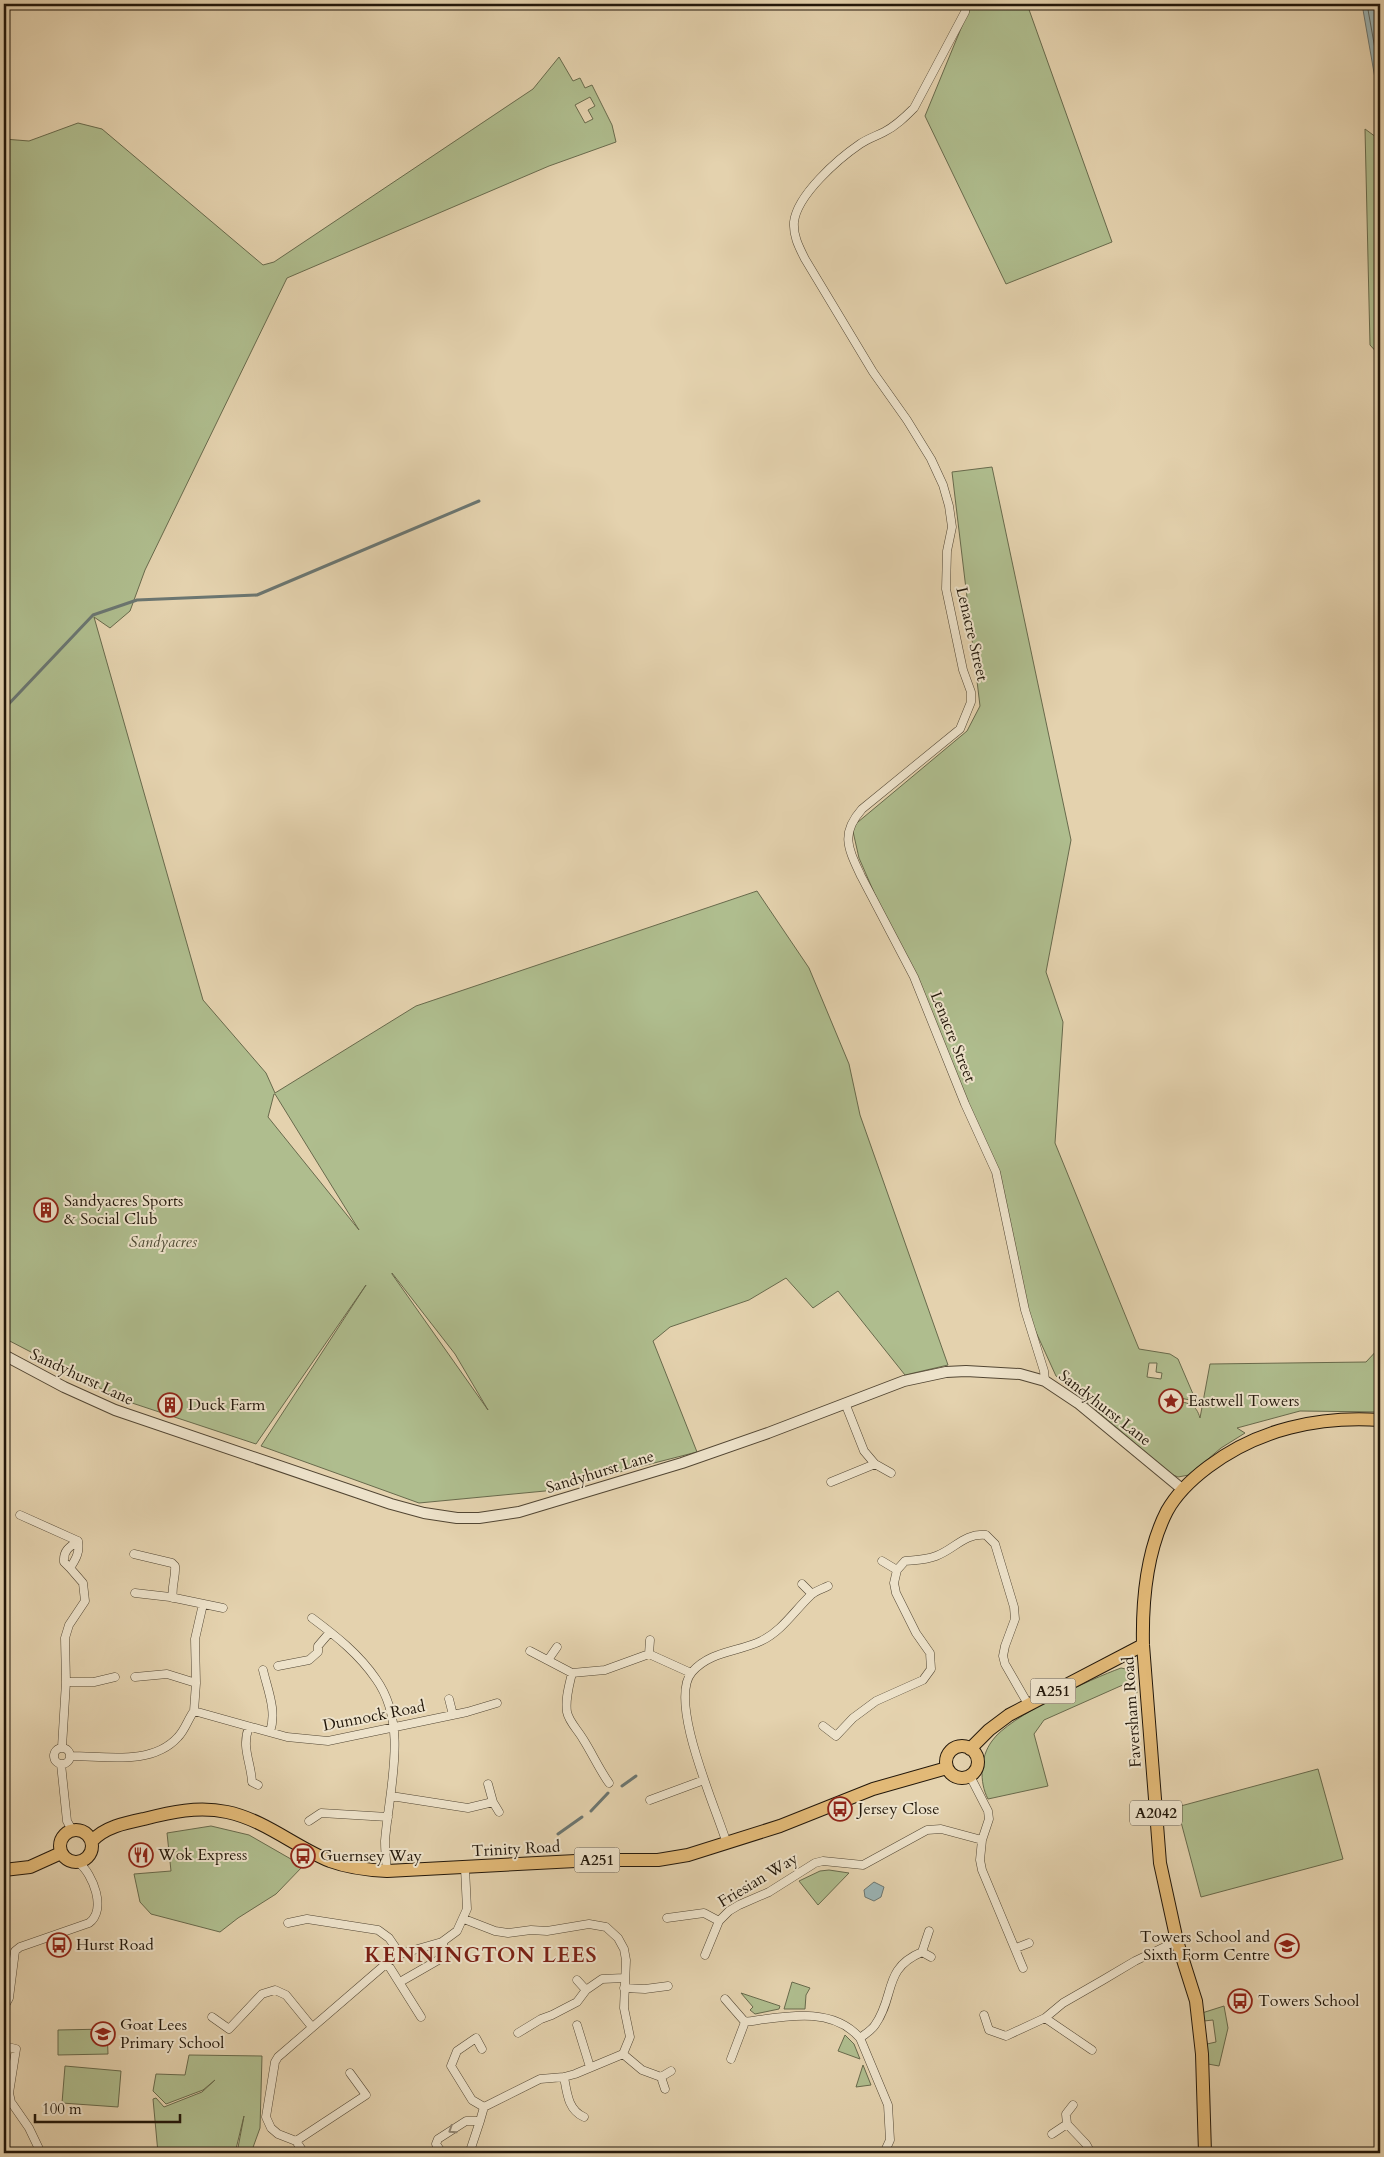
<svg xmlns="http://www.w3.org/2000/svg" width="1384" height="2157" font-family="Cardo,serif">
  <style>
    .green { fill: #afbd8e; stroke: #686a4c; fill-rule: evenodd }
    .water { fill: #9bb5b6; stroke: #6b7671 }
    .lines { fill: none; stroke-linecap: round; stroke-linejoin: round }
    .shore { stroke: #5e6660; stroke-width: 1 }
    .stream { stroke: #6b7671; stroke-width: 3 }
    .minor-casing { stroke: #524633; stroke-width: 9 }
    .tertiary-casing { stroke: #524633; stroke-width: 12 }
    .primary-casing { stroke: #22170a; stroke-width: 14 }
    .minor { stroke: #ede2ca; stroke-width: 8 }
    .tertiary { stroke: #ede2ca; stroke-width: 10 }
    .primary { stroke: #e2b977; stroke-width: 12 }
    .oneway { stroke: #928774 }
    .labels { text-anchor: middle; dominant-baseline: central; stroke-width: 4; stroke-linejoin: round; paint-order: stroke }
    .shield { fill: #ede2ca; stroke: #5f5444; stroke-width: 1 }
    .shield-label { font-size: 15px; font-weight: bold; fill: #22170a }
    .street-label { font-size: 16px; fill: #22170a; stroke: #ede2ca }
    .poi-label { font-size: 16px; fill: #22170a; stroke: #ede2ca; text-anchor: start }
    .park-label { font-size: 16px; font-style: italic; fill: #4c4932; stroke: #ede2ca }
    .district-label { font-size: 21px; font-weight: bold; letter-spacing: 1px; fill: #7a1f14; stroke: #ede2ca }
  </style>
  <rect width="100%" height="100%" fill="#e4d2ae"/>
  <filter id="stains"><feTurbulence type="fractalNoise" baseFrequency=".004" numOctaves="4"/><feColorMatrix values="0 0 0 0 .2 0 0 0 0 .09 0 0 0 0 .02 0 0 0 .5 -.17"/></filter>
  <radialGradient id="worn" r=".72"><stop offset=".6" stop-color="#630" stop-opacity="0"/><stop offset="1" stop-color="#630" stop-opacity=".3"/></radialGradient>
  <!-- green -->
  <path class="green" d="M971,4H1027L1112,242L1006,284L925,116Z
    M559,57L573,81L580,78L585,88L592,85L612,125L616,142L549,166L287,278L145,570L130,611L110,628L94,617L203,1000L266,1073L275,1093L416,1006L757,891L809,968L849,1064L860,1115L948,1365L905,1375L838,1291L813,1308L786,1278L749,1300L670,1327L653,1341L697,1452L545,1491L419,1503L261,1446L366,1285L256,1444L123,1400L4,1338V139L29,141L78,123L102,129L263,265L274,262L533,89ZM590,97L595,106L588,110L593,119L585,123L575,105ZM274,1094H275L359,1230L268,1117ZM392,1273L455,1354L488,1410L392,1274Z
    M1365,129L1380,140V356L1370,345Z
    M992,467L1071,840L1046,972L1063,1022L1055,1143L1139,1349L1170,1354L1178,1359L1196,1401L1163,1395L1162,1399L1166,1401V1405L1176,1406V1401C1189,1403 1196,1404 1200,1418L1210,1364L1366,1362L1380,1347V1412L1300,1411L1237,1428L1245,1433L1221,1448L1189,1475L1178,1477L1171,1474L1056,1376L1030,1319L999,1170L965,1101L859,858L852,827L967,731L980,706L952,472ZM1149,1363H1157L1156,1372L1162,1373L1161,1379L1147,1377Z
    M1121,1668C1134,1669 1135,1682 1137,1693L1125,1684L1044,1720L1034,1734L1048,1786L988,1799C979,1782 980,1757 992,1741C1009,1716 1091,1679 1121,1668Z
    M1318,1769L1343,1859L1201,1897L1177,1807Z
    M211,1826L249,1835L303,1866L276,1894L238,1918L220,1932L151,1914L140,1902L134,1874L171,1871L167,1833Z
    M829,1870L849,1873L818,1905L799,1881L820,1871Z
    M792,1982L810,1988L806,1995L805,2009H784Z
    M741,1993L780,2006L779,2009L755,2014L750,2010L753,2007Z
    M1224,2006L1228,2028L1219,2066L1208,2064L1202,2013ZM1213,2020L1216,2042L1207,2044L1204,2021Z
    M107,2029L108,2054L58,2055V2030Z
    M845,2035L854,2044L860,2059L838,2051Z
    M189,2055L262,2056L260,2128L251,2153H237L244,2116L235,2153H158L153,2099L156,2098L164,2107L202,2092L215,2080L203,2090L166,2104L153,2091L156,2074L185,2075Z
    M863,2065L871,2085L856,2087Z
    M65,2066L121,2071L118,2107L62,2103Z"/>
  <!-- water -->
  <path class="water" d="M1362,4H1380V107Z
    M874,1882L884,1887L881,1897L874,1901L865,1897L864,1890Z"/>
  <g class="lines">
    <!-- shore -->
    <path class="shore" d="M1367,4L1380,77"/>
    <!-- stream -->
    <path class="stream" d="M4,709L93,615L137,600L257,595L479,501
      M622,1786L636,1776
      M591,1811L608,1793
      M558,1834L582,1817"/>
    <!-- minor casing -->
    <g class="minor-casing">
      <path id="minor" d="M966,4L965,12L914,108C905,117 896,126 884,132C876,136 867,139 860,144C838,159 797,195 794,222C793,236 799,247 805,259L873,372L907,420L931,459L943,485L949,506L952,527L947,551L946,589L963,670L971,692V702L960,729L862,809C840,834 848,848 861,876L914,977L965,1104L996,1172L1025,1310L1044,1371L1045,1381
        M845,1403L864,1451L875,1464L891,1473
        M831,1482L875,1464
        M20,1515L78,1541C80,1552 76,1559 70,1568L83,1583L85,1601L69,1625L65,1638L66,1682L62,1747
        M134,1554L172,1563L175,1566C176,1577 171,1587 173,1598
        M882,1561L897,1570
        M70,1568L64,1562C63,1551 69,1547 78,1541
        M802,1584L812,1594
        M135,1593L170,1597L223,1608
        M312,1618C336,1636 359,1654 376,1679C409,1725 389,1789 385,1841C385,1851 386,1861 387,1871
        M530,1651L572,1673L605,1670L649,1654L691,1673
        M649,1654L650,1640
        M548,1660L557,1647
        M278,1666L309,1660L318,1652V1646L330,1632
        M263,1670C268,1691 277,1711 270,1732
        M572,1673C569,1686 565,1699 567,1712C569,1722 578,1730 583,1739C592,1753 599,1769 609,1783
        M135,1677L167,1674L196,1683
        M66,1682H94L115,1677
        M449,1699L453,1715
        M194,1711L196,1683L195,1639L203,1604
        M823,1726L836,1736L853,1718L876,1701L923,1680L931,1669L930,1653L916,1633L896,1593L894,1583L897,1570L905,1561C916,1560 926,1560 936,1556C955,1549 964,1533 986,1535L995,1544L1014,1607L1015,1619L1005,1646L1003,1656L1005,1664L1028,1704
        M249,1727C241,1747 251,1762 252,1782L258,1785
        M54 1756a8 8 0 1 1 16 0a8 8 0 1 1-16 0Z
        M71,1756C105,1756 152,1766 178,1737C185,1730 188,1719 194,1711L287,1737L328,1741L467,1712L497,1703
        M61,1764L67,1821L72,1830
        M970,1776L988,1811L989,1819L982,1840L980,1860L982,1870L1023,1968
        M488,1784L493,1802L499,1812
        M391,1796L468,1808L493,1802
        M650,1800L704,1780
        M309,1821L321,1813L388,1817
        M727,1844C717,1810 667,1701 692,1672C710,1651 738,1652 761,1641C782,1631 794,1611 811,1595C815,1591 822,1589 828,1586
        M667,1918L704,1913L719,1921
        M464,1919L495,1931L508,1933L531,1930L547,1931L589,1924L606,1927L618,1938L624,1949L626,1960L624,2008L630,2037L623,2054L575,2074L564,2077L540,2079L484,2107L480,2121
        M288,1923L307,1919L378,1930L389,1938L400,1954
        M1016,1948L1029,1943
        M922,1952L931,1957
        M705,1955L719,1921L729,1911L739,1905L769,1892L815,1863L823,1861L863,1865L927,1830L941,1829L982,1840
        M387,1963L421,2017
        M577,1980L586,1990
        M400,1982L447,1955L442,1942
        M624,1988L645,1989L668,1986
        M725,1999L745,2022L731,2059
        M4,2007L9,1998L15,1951L20,1947L89,1923C107,1910 93,1874 79,1863
        M984,2015L989,2030L1006,2036L1045,2018L1063,2003L1103,1980L1135,1961L1177,1941
        M212,2017L229,2029L262,1994L275,1990L286,1995L312,2027
        M1045,2018L1092,2050
        M745,2022C783,2017 831,2005 860,2038L888,2105L890,2140L884,2153
        M577,2025L590,2067
        M518,2033L541,2019L552,2015L577,2002L586,1990L602,1979L624,1978
        M860,2038C865,2034 872,2030 875,2025C896,1995 882,1969 922,1952L929,1931
        M4,2046L16,2049L9,2093L11,2102L29,2128L41,2153
        M482,2049L476,2038L457,2051L451,2066L472,2100L484,2107
        M623,2054L642,2070L661,2077L671,2071
        M564,2077C567,2093 568,2110 584,2117
        M661,2077L665,2089
        M1067,2124L1086,2144L1091,2153
        M1067,2124L1066,2114L1073,2105
        M1052,2134L1067,2124
        M296,2141L366,2095L350,2073
        M304,2153L296,2141L278,2134L271,2128L266,2117L275,2062L278,2057L387,1963L400,1954L442,1942L457,1931L467,1909L465,1868
        M442,2153L436,2144L438,2139L466,2121H480L470,2151L467,2153"/>
    </g>
    <!-- tertiary casing -->
    <g class="tertiary-casing">
      <path id="tertiary" d="M4,1355L64,1387L115,1410L391,1504L424,1513L457,1518H479L519,1512L682,1463L768,1433L904,1381L946,1372L966,1371L1020,1374L1045,1381L1078,1403L1182,1489"/>
    </g>
    <!-- primary casing -->
    <g class="primary-casing">
      <path id="primary" d="M946 1762a16 16 0 1 1 32 0a16 16 0 1 1-32 0Z
        M970,1749L989,1730L1009,1715L1143,1645
        M60 1846a16 16 0 1 1 32 0a16 16 0 1 1-32 0Z
        M92,1841C105,1827 125,1823 144,1819C171,1812 198,1806 227,1812C265,1820 295,1847 330,1861C349,1868 367,1870 387,1871L595,1860H658L688,1855L780,1826L873,1789L947,1768
        M4,1870L30,1867L61,1853
        M1205,2153L1202,2054L1196,2001L1177,1941L1160,1863L1143,1645C1142,1600 1146,1552 1167,1511C1177,1493 1192,1479 1208,1467C1258,1429 1319,1416 1380,1420"/>
    </g>
    <!-- minor -->
    <use href="#minor" class="minor"/>
    <!-- tertiary -->
    <use href="#tertiary" class="tertiary"/>
    <!-- primary -->
    <use href="#primary" class="primary"/>
  </g>
  <!-- one-way arrows -->
  <defs><path id="oneway-chevron" d="M-2-3.5L2.5 0L-2 3.5" fill="none" stroke-width="1.6" stroke-linecap="round" stroke-linejoin="round" transform="scale(1.25)"/></defs>
  <use class="oneway" href="#oneway-chevron" transform="translate(452 2130) rotate(147)"/>
  <!-- icons -->
  <defs>
    <g id="building-ring" transform="scale(1.25)"><circle r="9.5" fill="#ede2ca" stroke="#8f2418" stroke-width="1.5"/><path d="M-4-6H4V6H1V3H-1V6H-4ZM-2.5-4.3h1.7v1.8h-1.7ZM.8-4.3h1.7v1.8H.8ZM-2.5-1h1.7V.8h-1.7ZM.8-1h1.7V.8H.8Z" fill="#8f2418"/></g>
    <g id="sight-ring" transform="scale(1.25)"><circle r="9.5" fill="#ede2ca" stroke="#8f2418" stroke-width="1.5"/><path d="M0-6L1.8-2.2L6-1.7L2.9 1.2L3.7 5.4L0 3.3L-3.7 5.4L-2.9 1.2L-6-1.7L-1.8-2.2Z" fill="#8f2418"/></g>
    <g id="bus-ring" transform="scale(1.25)"><circle r="9.5" fill="#ede2ca" stroke="#8f2418" stroke-width="1.5"/><path d="M-5-6H5V4H4V6H2V4H-2V6H-4V4H-5ZM-3.5-4V0h7V-4ZM-3.5 1.2v1.5H-2V1.2ZM2 1.2v1.5H3.5V1.2Z" fill="#8f2418"/></g>
    <g id="restaurant-ring" transform="scale(1.25)"><circle r="9.5" fill="#ede2ca" stroke="#8f2418" stroke-width="1.5"/><path d="M-5-6h1v4h1v-4h1v4h1v-4h1v5L-1.5 .5V6h-2V.5L-5-1ZM5-6V6H3V1.5H1.5Q1.5-4 5-6Z" fill="#8f2418"/></g>
    <g id="school-ring" transform="scale(1.25)"><circle r="9.5" fill="#ede2ca" stroke="#8f2418" stroke-width="1.5"/><path d="M0-5L7-2L0 1L-7-2ZM-4 1L0 2.5L4 1V4Q0 6-4 4Z" fill="#8f2418"/></g>
  </defs>
  <g fill-rule="evenodd">
    <use href="#building-ring" x="46" y="1210"/>
    <use href="#sight-ring" x="1171" y="1401"/>
    <use href="#building-ring" x="170" y="1405"/>
    <use href="#bus-ring" x="840" y="1809"/>
    <use href="#restaurant-ring" x="141" y="1855"/>
    <use href="#bus-ring" x="303" y="1856"/>
    <use href="#bus-ring" x="59" y="1945"/>
    <use href="#school-ring" x="1287" y="1946"/>
    <use href="#bus-ring" x="1240" y="2001"/>
    <use href="#school-ring" x="103" y="2034"/>
  </g>
  <g class="labels">
    <!-- shield labels -->
    <g class="shield">
      <rect x="1030.5" y="1678.5" width="45" height="25" rx="4"/>
      <rect x="1130" y="1800.5" width="52" height="25" rx="4"/>
      <rect x="574.5" y="1847.5" width="45" height="25" rx="4"/>
    </g>
    <g class="shield-label">
      <text x="1053" y="1691">A251</text>
      <text x="1156" y="1813">A2042</text>
      <text x="597" y="1860">A251</text>
    </g>
    <!-- street labels -->
    <g class="street-label">
      <text transform="translate(972 634) rotate(77)">Lenacre Street</text>
      <text transform="translate(953 1037) rotate(68)">Lenacre Street</text>
      <text transform="translate(82 1377) rotate(25)">Sandyhurst Lane</text>
      <text transform="translate(1105 1408) rotate(38)">Sandyhurst Lane</text>
      <text transform="translate(600 1472) rotate(-17)">Sandyhurst Lane</text>
      <text transform="translate(1132 1712) rotate(-94)">Faversham Road</text>
      <text transform="translate(374 1716) rotate(-11)">Dunnock Road</text>
      <text transform="translate(516 1849) rotate(-3)">Trinity Road</text>
      <text transform="translate(758 1880) rotate(-31)">Friesian Way</text>
    </g>
    <!-- poi labels -->
    <g class="poi-label">
      <text x="64" y="1201">Sandyacres Sports<tspan x="64" dy="18">&amp; Social Club</tspan></text>
      <text x="1188" y="1401">Eastwell Towers</text>
      <text x="188" y="1405">Duck Farm</text>
      <text x="858" y="1809">Jersey Close</text>
      <text x="158" y="1855">Wok Express</text>
      <text x="320" y="1856">Guernsey Way</text>
      <text x="1270" y="1937" text-anchor="end">Towers School and<tspan x="1270" dy="18">Sixth Form Centre</tspan></text>
      <text x="76" y="1945">Hurst Road</text>
      <text x="1258" y="2001">Towers School</text>
      <text x="120" y="2025">Goat Lees<tspan x="120" dy="18">Primary School</tspan></text>
    </g>
    <!-- park labels -->
    <g class="park-label">
      <text x="163" y="1242">Sandyacres</text>
    </g>
    <!-- district labels -->
    <g class="district-label">
      <text x="481" y="1955">KENNINGTON LEES</text>
    </g>
  </g>
  <!-- margin -->
  <rect width="1384" height="2157" fill="none" stroke="#e4d2ae" stroke-width="20"/>
  <rect x="5" y="5" width="1374" height="2147" fill="none" stroke="#22170a" stroke-width="2.5"/>
  <rect x="10" y="10" width="1364" height="2137" fill="none" stroke="#22170a"/>
  <!-- scale -->
  <path d="M35 2114v8h145v-8" fill="none" stroke="#22170a" stroke-width="2.5"/>
  <text x="42" y="2114" font-size="15" fill="#22170a" stroke="#ede2ca" stroke-width="4" paint-order="stroke">100 m</text>
  <rect width="100%" height="100%" filter="url(#stains)"/>
  <rect width="100%" height="100%" fill="url(#worn)"/>
</svg>
